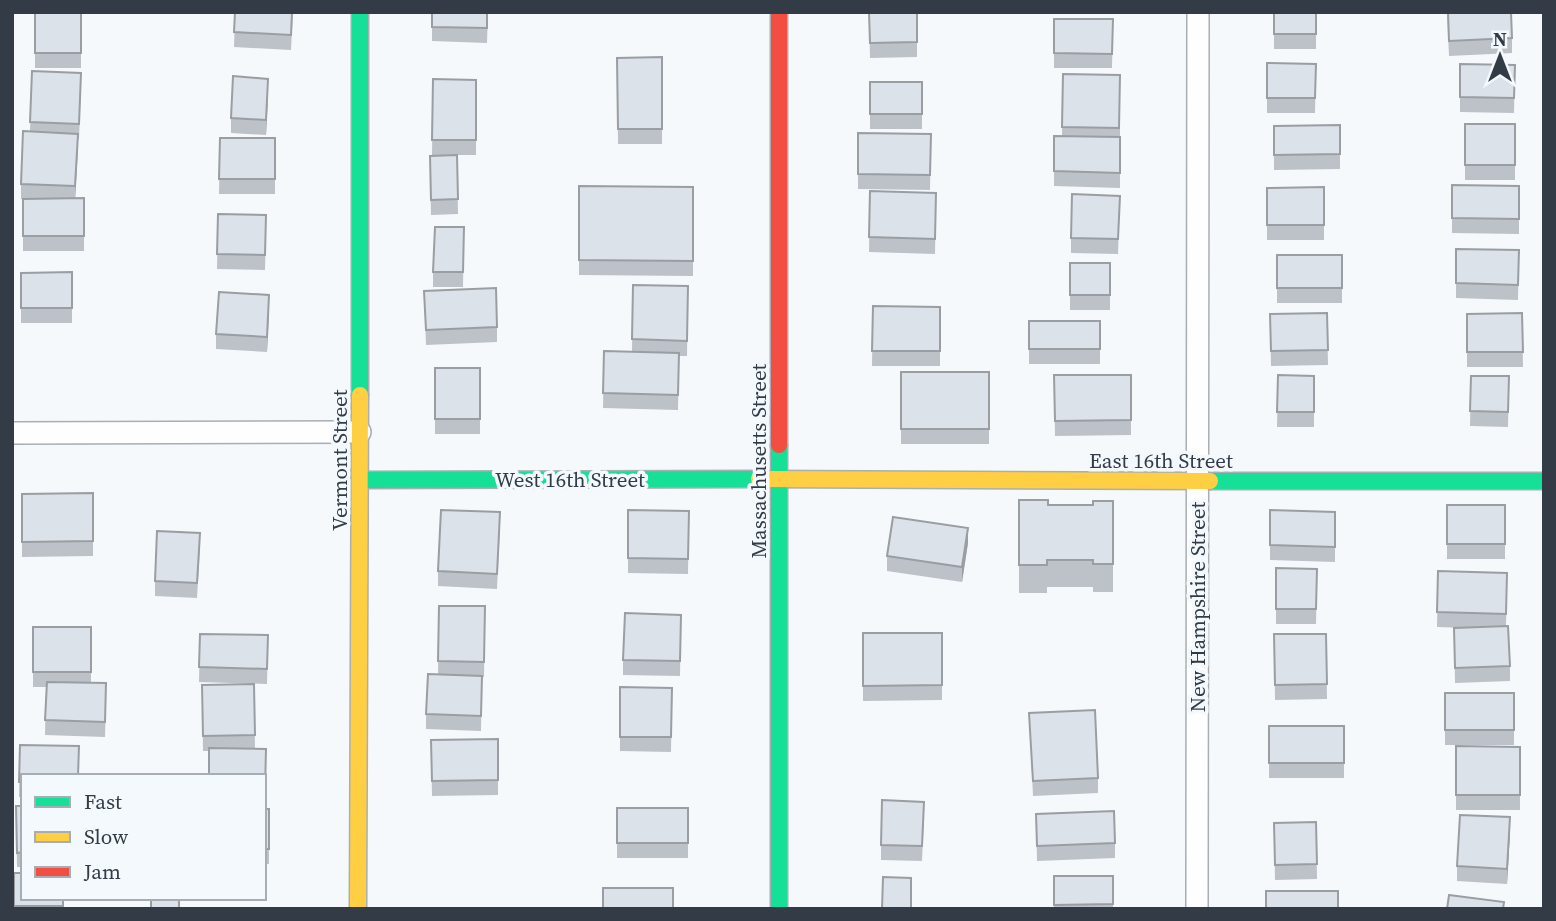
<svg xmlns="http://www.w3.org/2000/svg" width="1556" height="921" font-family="'Source Serif 4',serif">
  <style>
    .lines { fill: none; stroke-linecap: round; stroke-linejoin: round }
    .street-casing { stroke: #a8aeb4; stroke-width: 24 }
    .fast-casing { stroke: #a8aeb4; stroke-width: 19 }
    .slow-casing { stroke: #a8aeb4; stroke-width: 19 }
    .jam-casing { stroke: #a8aeb4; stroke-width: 19 }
    .street { stroke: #fefeff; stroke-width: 21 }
    .fast { stroke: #16e098; stroke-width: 16 }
    .slow { stroke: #ffcf43; stroke-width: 16 }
    .jam { stroke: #f24e42; stroke-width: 16 }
    .wall { fill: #bdc2c8 }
    .shaded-wall { fill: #9a9ea3 }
    .building { fill: #dce2e9; stroke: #9a9ea3; stroke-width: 2 }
    .labels { text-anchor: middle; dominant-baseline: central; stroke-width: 7; stroke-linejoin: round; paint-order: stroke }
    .street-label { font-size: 21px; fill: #333c46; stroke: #f4f9fe }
  </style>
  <rect width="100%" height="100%" fill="#f6f9fc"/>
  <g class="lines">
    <!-- street casing -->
    <g class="street-casing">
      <path id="street" d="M12,433L360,432
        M1197,909L1198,12"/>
    </g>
    <!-- fast casing -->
    <g class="fast-casing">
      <path id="fast" d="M360,12V395
        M779,445V909
        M360,480L759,479
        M1210,481H1544"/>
    </g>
    <!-- slow casing -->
    <g class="slow-casing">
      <path id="slow" d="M759,479L1210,481
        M358,909L360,395"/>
    </g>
    <!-- jam casing -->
    <g class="jam-casing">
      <path id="jam" d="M779,12V445"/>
    </g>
    <!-- street -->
    <use href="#street" class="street"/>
    <!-- fast -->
    <use href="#fast" class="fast"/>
    <!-- slow -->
    <use href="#slow" class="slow"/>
    <!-- jam -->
    <use href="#jam" class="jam"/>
  </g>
  <!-- wall -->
  <path class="wall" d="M35,12H81V68H35Z
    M235,12H293L291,50L234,47Z
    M432,12H488L487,43L432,41Z
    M869,12H917V57L870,58Z
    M1274,12H1316V49H1274Z
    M1447,12L1512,38V53L1449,56Z
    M1054,19H1113L1112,68H1054Z
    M662,57V144H618L617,58Z
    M1267,63L1316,64L1315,113H1267Z
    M1460,64L1515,65L1514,113L1460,112Z
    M32,71L81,88L79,139H78L75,198H84V251H23V199H21V184L30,131Z
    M1063,74L1120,75V188L1054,186V136H1062Z
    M433,79L476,80V155H457L458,214L431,215L430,171L448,155H432Z
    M870,82H922V129H870Z
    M268,94L266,135L231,133V118Z
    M1465,124H1515V180H1465Z
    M1340,125V169L1274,170V126Z
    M858,133L931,134L930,190L858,189Z
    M220,138H275V194H219Z
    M1452,185L1519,186V234L1452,233Z
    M579,186L693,187V276L579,275Z
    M1324,187V240H1267V188Z
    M870,191L936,193L935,254L869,252Z
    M1120,196L1118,254L1071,253V238Z
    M218,214L266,230L265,270L217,269Z
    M464,227L463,287H433V272Z
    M1456,249L1519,250L1518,300L1456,298Z
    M1277,255H1342V303H1277Z
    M1070,263H1110V310H1070Z
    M72,272V323H21V273Z
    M633,285L688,286L687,356H679L678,410L603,408L604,351H632Z
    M424,291L497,327V342L426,345Z
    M873,306L940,307V366H872Z
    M269,310L267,352L216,349V334Z
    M1327,313L1328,365L1271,366L1270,314Z
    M1522,313L1523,367H1467V314Z
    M1029,321H1100V364H1029Z
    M435,368H480V434H435Z
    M901,372H989V444H901Z
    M1054,375H1131V435L1055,436Z
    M1278,375L1314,376V427H1277Z
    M1471,376H1509L1508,427L1470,426Z
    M93,493V556L22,557V494Z
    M1019,500L1048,505H1093L1113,501V592H1093V587H1047V593H1019Z
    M1447,505H1505V559H1447Z
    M628,510L689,511L688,574L628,573Z
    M1270,510L1335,512V562L1270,560Z
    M500,527L497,589L438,586V571Z
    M968,543L962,582L887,571V556Z
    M200,548L197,598L155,596V581Z
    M1276,568L1317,569L1316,624H1276Z
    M1438,571L1507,573L1506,626L1510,666V681L1455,683L1454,628H1467L1437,627Z
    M439,606H485L484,677H482L481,731L426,729V714L438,674Z
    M681,615L680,676L623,675V660Z
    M33,627H91V683L106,698L105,737L45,735L46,687H33Z
    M863,633H942V700L863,701Z
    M200,634L268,635L267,684L199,682Z
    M1274,634H1326L1327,699L1275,700Z
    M254,684L255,748L266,749L265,805L264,776L209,751H203L202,685Z
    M620,687L672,688L671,752L620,751Z
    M1445,693H1514V745H1445Z
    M1029,713L1098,778V793L1033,796Z
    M1269,726H1344V778H1269Z
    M498,739V795L432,796L431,740Z
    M20,745L23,776V797H19Z
    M1456,746L1520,747V810H1456Z
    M16,806H23V867H17Z
    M617,808H688V858H617Z
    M264,809H269V864H264Z
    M1036,814L1115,843V858L1037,861Z
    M924,817L922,861L881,860V845Z
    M1316,822L1317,879L1275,880L1274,823Z
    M1510,832L1507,884L1457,881V866Z
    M14,873L63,898V909H14Z
    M1054,876H1113V909H1054Z"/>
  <!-- shaded-wall -->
  <path class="shaded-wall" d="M268,79V94L266,135V120Z
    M78,134V148L75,201V186Z
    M269,295V310L267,352V337Z
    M968,528V543L962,582V567Z
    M1510,817V832L1507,884V869Z"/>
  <!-- building -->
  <path class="building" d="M35,12H81V53H35Z
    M235,12H292L291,35L234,32Z
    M432,12H487V28L432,27Z
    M869,12H917V42L870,43Z
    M1274,12H1316V34H1274Z
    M1448,12H1511L1512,38L1449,41Z
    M1054,19H1113L1112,54L1054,53Z
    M662,57V129H618L617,58Z
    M1267,63L1316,64L1315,98H1267Z
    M1460,64L1515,65L1514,98L1460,97Z
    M32,71L81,73L79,124L30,122Z
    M1063,74L1120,75L1119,128L1062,127Z
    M233,76L268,79L266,120L231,118Z
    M433,79L476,80V140H432Z
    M870,82H922V114H870Z
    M1465,124H1515V165H1465Z
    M1340,125V154L1274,155V126Z
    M23,131L78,134L75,186L21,184Z
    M858,133L931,134L930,175L858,174Z
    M1054,136L1120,137V173L1054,171Z
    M220,138H275V179H219Z
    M457,155L458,199L431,200L430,156Z
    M1452,185L1519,186V219L1452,218Z
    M579,186L693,187V261L579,260Z
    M1324,187V225H1267V188Z
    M870,191L936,193L935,239L869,237Z
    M1072,194L1120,196L1118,239L1071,238Z
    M84,198V236H23V199Z
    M218,214L266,215L265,255L217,254Z
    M435,227H464L463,272H433Z
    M1456,249L1519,250L1518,285L1456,283Z
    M1277,255H1342V288H1277Z
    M1070,263H1110V295H1070Z
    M72,272V308H21V273Z
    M633,285L688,286L687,341L632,339Z
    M496,288L497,327L426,330L424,291Z
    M219,292L269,295L267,337L216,334Z
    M873,306L940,307V351H872Z
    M1327,313L1328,350L1271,351L1270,314Z
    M1522,313L1523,352H1467V314Z
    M1029,321H1100V349H1029Z
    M604,351L679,353L678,395L603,393Z
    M435,368H480V419H435Z
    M901,372H989V429H901Z
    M1054,375H1131V420L1055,421Z
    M1278,375L1314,376V412H1277Z
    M1471,376H1509L1508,412L1470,411Z
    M93,493V541L22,542V494Z
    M1019,500H1048V505H1093V501H1113V564H1093V560H1047V565H1019Z
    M1447,505H1505V544H1447Z
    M441,510L500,512L497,574L438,571Z
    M628,510L689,511L688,559L628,558Z
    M1270,510L1335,512V547L1270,545Z
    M893,517L968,528L962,567L887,556Z
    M157,531L200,533L197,583L155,581Z
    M1276,568L1317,569L1316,609H1276Z
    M1438,571L1507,573L1506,614L1437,612Z
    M439,606H485L484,662L438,661Z
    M625,613L681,615L680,661L623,660Z
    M1508,626L1510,666L1455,668L1454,628Z
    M33,627H91V672H33Z
    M863,633H942V685L863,686Z
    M200,634L268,635L267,669L199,667Z
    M1274,634H1326L1327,684L1275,685Z
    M428,674L482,676L481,716L426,714Z
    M47,682L106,683L105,722L45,720Z
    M254,684L255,735L203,736L202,685Z
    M620,687L672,688L671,737H620Z
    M1445,693H1514V730H1445Z
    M1095,710L1098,778L1033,781L1029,713Z
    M1269,726H1344V763H1269Z
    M498,739V780L432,781L431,740Z
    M20,745L79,746L78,776H23V782H19Z
    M1456,746L1520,747V795H1456Z
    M209,748L266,749L265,790L264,776H209Z
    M882,800L924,802L922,846L881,845Z
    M16,806H23V852L17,853Z
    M617,808H688V843H617Z
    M264,809H269V849H264Z
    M1114,811L1115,843L1037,846L1036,814Z
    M1460,815L1510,817L1507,869L1457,866Z
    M1316,822L1317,864L1275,865L1274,823Z
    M14,873H23V898H63V906H14Z
    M1054,876H1113V904L1054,905Z
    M883,877L911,878V909H882Z
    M603,888H673V909H603Z
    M1266,891H1338V909H1266Z
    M1449,895L1504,902L1503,909H1447Z
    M151,898H179V909H151Z"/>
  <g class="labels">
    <!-- street labels -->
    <g class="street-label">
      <text transform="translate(339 460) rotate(-90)">Vermont Street</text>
      <text x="1161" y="460">East 16th Street</text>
      <text transform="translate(758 461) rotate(-90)">Massachusetts Street</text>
      <text x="570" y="479">West 16th Street</text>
      <text transform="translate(1197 607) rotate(-90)">New Hampshire Street</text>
    </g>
  </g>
  <!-- border -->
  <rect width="1556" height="921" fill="none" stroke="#333c46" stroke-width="28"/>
  <!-- legend -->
  <rect x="21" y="774" width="245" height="126" fill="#f4f9fe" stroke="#a7adb4" stroke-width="2"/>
  <rect x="35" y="797" width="35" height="10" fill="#16e098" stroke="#a7adb4" stroke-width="2"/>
  <text x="84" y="809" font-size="21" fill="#333c46">Fast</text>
  <rect x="35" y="832" width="35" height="10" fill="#ffcf43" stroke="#a7adb4" stroke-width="2"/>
  <text x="84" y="844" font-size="21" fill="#333c46">Slow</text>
  <rect x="35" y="867" width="35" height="10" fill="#f24e42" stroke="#a7adb4" stroke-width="2"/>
  <text x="84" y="879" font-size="21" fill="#333c46">Jam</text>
  <!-- north arrow -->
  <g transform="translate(1500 56)" stroke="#f4f9fe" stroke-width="5" paint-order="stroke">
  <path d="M0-5L12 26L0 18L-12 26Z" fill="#333c46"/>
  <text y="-10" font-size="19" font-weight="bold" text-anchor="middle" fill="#333c46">N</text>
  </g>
</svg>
